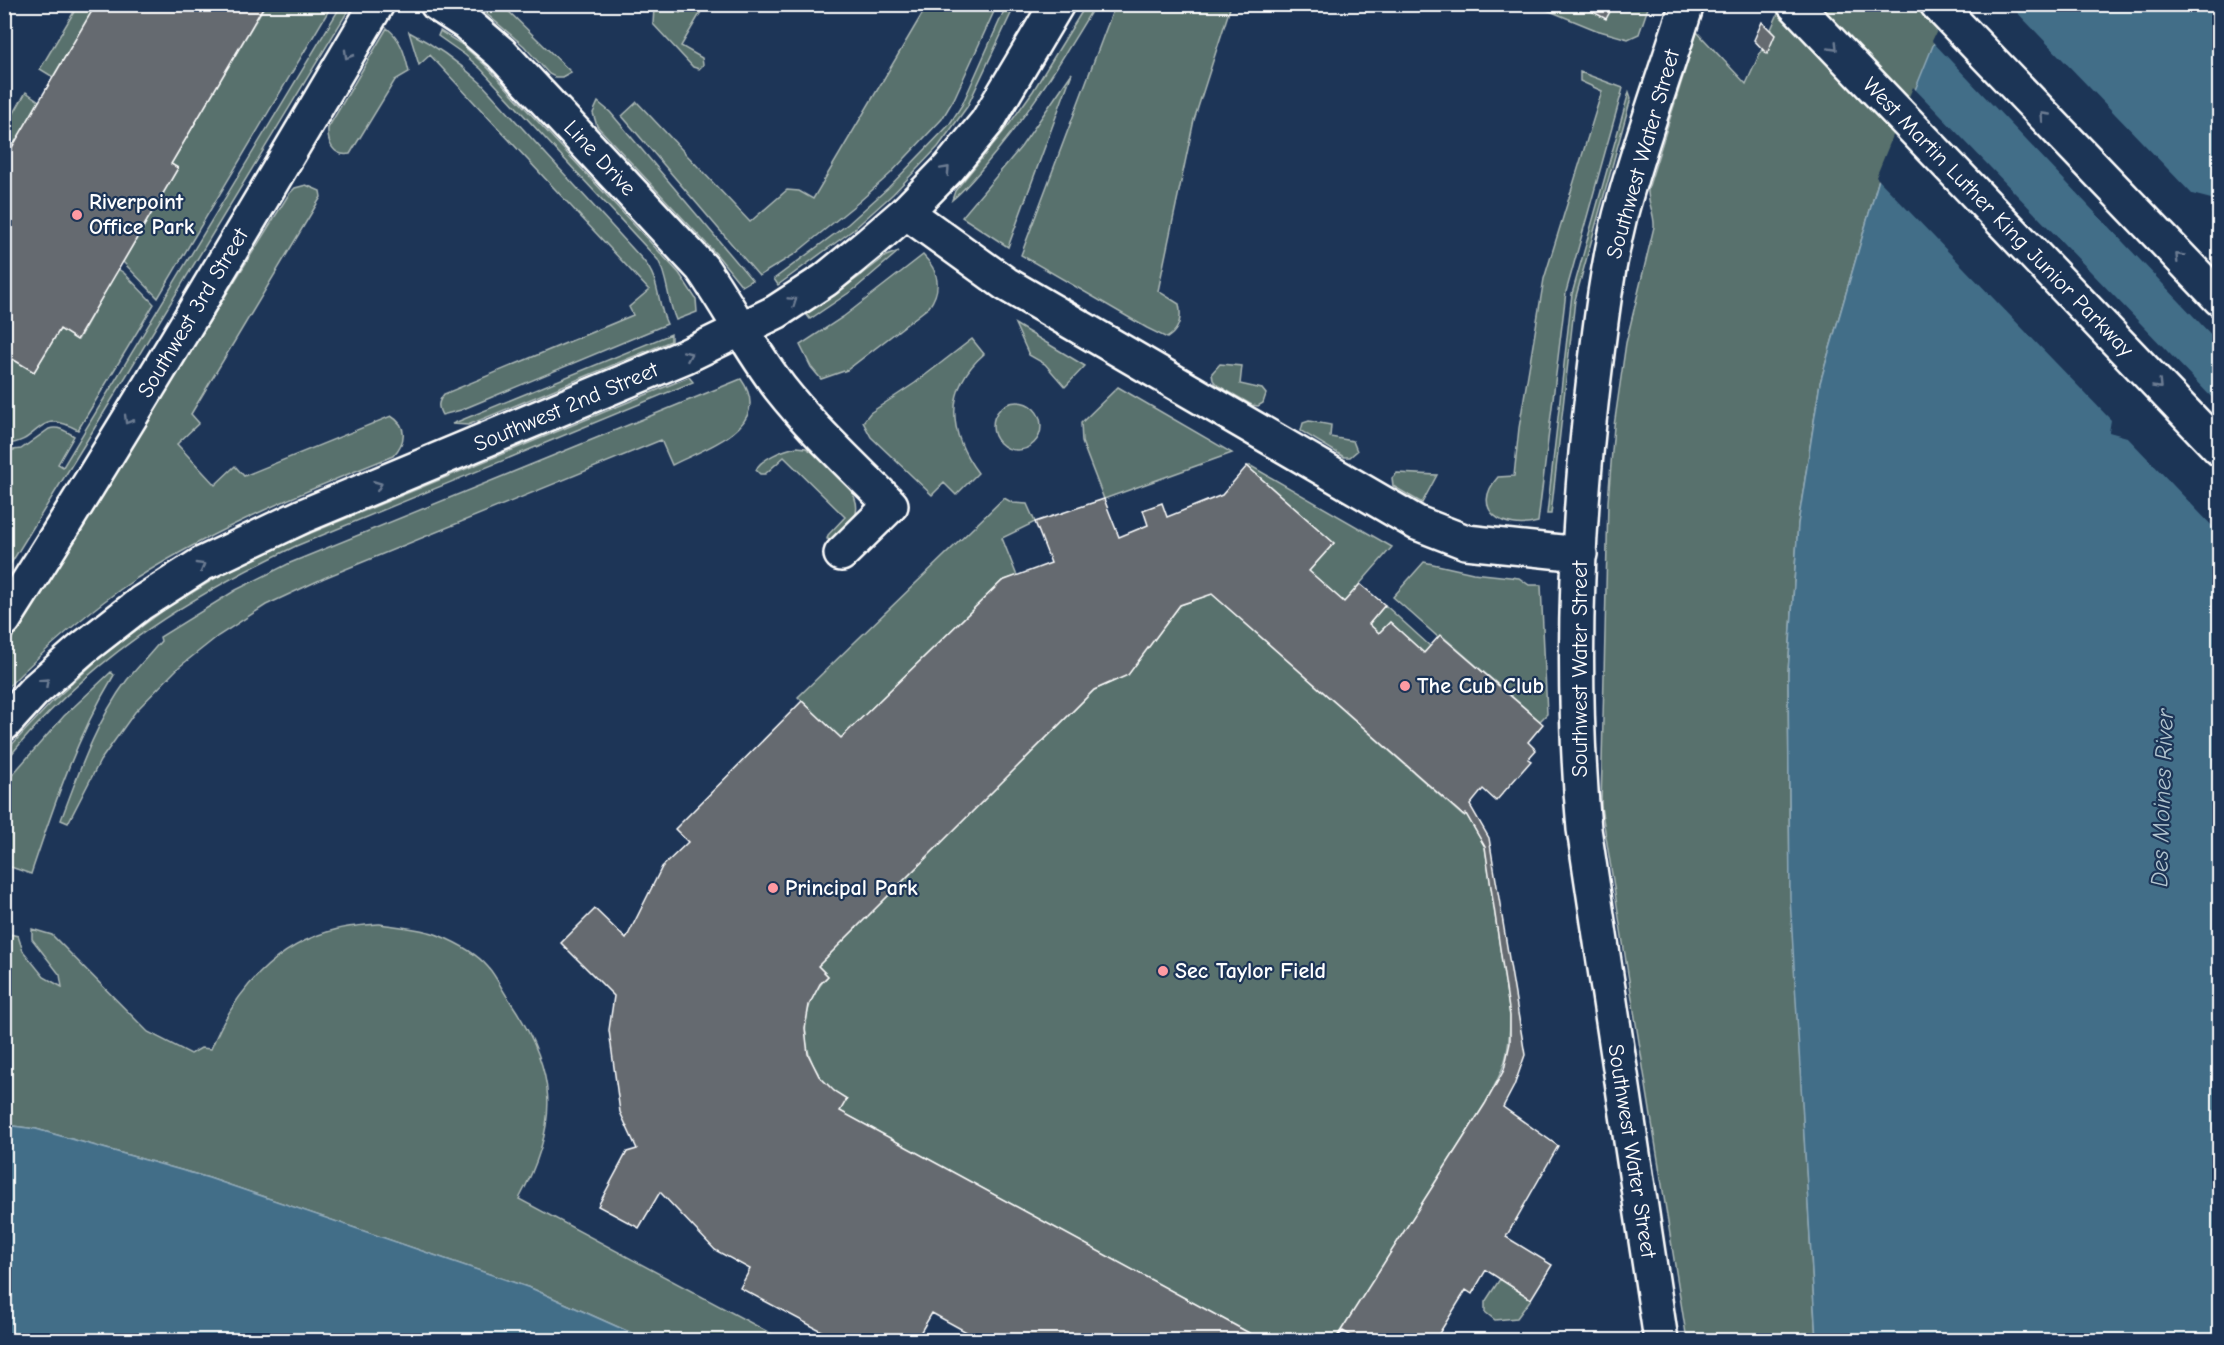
<svg xmlns="http://www.w3.org/2000/svg" width="2224" height="1345" font-family="'Comic Neue',sans-serif">
  <style>
    .green { fill: #58716d; stroke: #acb8b6; stroke-width: 1.5 }
    .water { fill: #426e88; stroke: #8ea8b8; stroke-width: 1.5 }
    .pier { fill: #1d3557 }
    .building { fill: #656b70; stroke: #fff; stroke-width: 1.5 }
    .lines { fill: none; stroke-linecap: round; stroke-linejoin: round }
    .minor-casing { stroke: #fff; stroke-width: 38 }
    .major-casing { stroke: #fff; stroke-width: 38 }
    .minor { stroke: #1d3557; stroke-width: 33 }
    .major { stroke: #1d3557; stroke-width: 33 }
    .oneway { stroke: #6c7c92 }
    .poi-dot { fill: #ff9aa2; stroke: #1d3557; stroke-width: 2 }
    .labels { text-anchor: middle; dominant-baseline: central; stroke-width: 4.5; stroke-linejoin: round; paint-order: stroke }
    .street-label { font-size: 22px; fill: #fff; stroke: #1d3557 }
    .poi-label { font-size: 22px; font-weight: bold; fill: #fff; stroke: #1d3557; text-anchor: start }
    .water-label { font-size: 24px; font-style: italic; fill: #b3c5cf; stroke: #1d3557 }
  </style>
  <rect width="100%" height="100%" fill="#1d3557"/>
  <filter id="ink" filterUnits="userSpaceOnUse"><feTurbulence type="fractalNoise" baseFrequency=".0167" numOctaves="2"/><feDisplacementMap in="SourceGraphic" scale="12" xChannelSelector="R" yChannelSelector="G"/><feConvolveMatrix kernelMatrix="1 2 1 2 8 2 1 2 1" color-interpolation-filters="sRGB"/></filter>
  <g filter="url(#ink)">
    <!-- green -->
    <path class="green" d="M342,4L351,6L86,442L5,573V451L21,449L49,429C58,426 66,431 74,436L58,464L63,467Z
      M928,4L997,5L954,99L942,119L890,174L860,201L795,254L759,276L622,116L637,102L750,222L787,190L799,191L813,199Z
      M1007,4L1015,5L967,107L938,147L893,194L853,230L778,285L774,279L848,224L888,188L949,125L962,105Z
      M78,5H96L53,77L40,69Z
      M265,5H332L158,298L123,262L178,168L171,164Z
      M476,5H502L571,72L562,77H555L549,74L524,46Z
      M659,5H667L680,13L685,5H705L681,46L702,58L703,65L699,69L693,67L653,24L654,8Z
      M1086,5H1095C1064,56 1034,106 996,152C982,169 969,186 952,200L955,191L1008,126L1033,91Z
      M1115,5H1231L1194,120L1158,291L1179,304C1182,318 1180,330 1167,338L1147,328L1021,255Z
      M1535,5H1649L1639,34L1628,39L1596,30Z
      M1782,5H1953L1879,179L1820,383L1798,524L1788,673L1790,886L1816,1340H1687L1601,806L1608,502L1614,426L1626,343L1654,227C1655,213 1647,203 1648,189L1697,32L1746,84Z
      M387,28C402,40 405,55 409,72L395,80L350,154C333,157 327,142 328,128Z
      M440,31L461,44L486,66L679,273L696,299L697,312L676,320C667,300 668,278 658,260L481,69L465,55L438,36Z
      M409,32C437,46 458,62 481,83L643,260C661,281 656,301 667,324L461,410L442,415C437,406 438,402 444,394L633,315L629,307L649,290L430,55L419,65Z
      M1580,72L1623,88L1566,292L1538,522C1504,532 1469,510 1498,477L1514,476L1519,428L1544,279L1602,91L1580,81Z
      M1072,73L1008,247L962,217L1021,147Z
      M26,92L39,101L5,161V129Z
      M1629,92L1631,98L1575,300L1551,514H1547L1572,294Z
      M598,102L610,112L752,280L742,286L717,255L597,126L593,113Z
      M306,185L320,191L321,197L191,414L199,423L177,444L215,485L235,466L244,476L391,416C408,426 406,442 393,456C305,491 218,527 137,578C89,610 45,649 5,690L4,651L289,194L295,188Z
      M899,251L856,288L810,319L806,314L859,277L886,256Z
      M923,255C939,271 942,289 929,307L847,370L821,379L811,367L800,345L843,317Z
      M118,269L124,273L154,304L78,430C35,406 42,443 5,444L4,354L34,372L60,329L78,340Z
      M1015,324L1085,366L1065,387L1045,364L1029,355Z
      M671,334V341L468,425L452,424Z
      M972,339L984,354C944,389 948,433 978,473L956,495L944,483L932,495L871,437L863,422L870,413L915,383Z
      M1220,364L1242,366L1240,384L1262,389L1266,394L1263,403L1258,406L1252,405L1217,385L1213,380L1212,373Z
      M689,377L693,382L296,546C182,600 84,663 5,762V752L51,703L104,654L167,608L224,573L294,540Z
      M741,379C775,427 705,448 672,465L661,440L324,578L266,605L218,636L179,667L135,712L100,761L68,823L61,820C79,772 96,722 127,680C138,667 150,654 161,641L160,637L236,590L290,563Z
      M1118,387L1232,453L1104,499L1082,442L1081,423Z
      M993 426a24 24 0 1 1 48 0a24 24 0 1 1-48 0Z
      M1309,421L1331,425L1330,437L1353,441L1357,451L1350,457H1344L1301,431L1303,423Z
      M797,447L806,448L813,452C828,467 865,492 855,516C851,526 840,533 832,540L827,539L828,535L845,517L784,457L765,474H760L756,470C760,459 785,449 797,447Z
      M1247,466H1251L1392,547L1344,602L1309,571L1334,543Z
      M1397,473L1437,475L1422,503L1393,486L1392,478Z
      M1004,498L1013,503L1027,504L1035,522L1002,538L1017,576L1002,581L841,738L798,697Z
      M1424,562L1473,573L1519,578L1529,585H1541L1547,714L1540,721L1441,635L1438,637L1393,597Z
      M1212,594L1463,816L1466,814L1485,847L1510,1016C1510,1057 1504,1069 1485,1104L1335,1340H1262L840,1111C838,1105 837,1098 834,1093C831,1086 823,1082 819,1075C798,1043 802,1003 828,976L818,966L1094,690L1128,675L1180,605Z
      M1385,605L1430,646L1424,653L1390,622L1379,633L1369,624Z
      M111,672L114,675C76,738 54,805 31,874L5,865V783L64,716Z
      M380,924C398,927 421,928 438,935C455,942 476,953 488,967C496,976 501,988 508,998C557,1069 561,1122 519,1199L783,1340H647L533,1289L209,1178L36,1129L5,1125V933L18,936L23,951L44,977L62,987L60,975L32,939V929L52,935L148,1032L191,1054L201,1048L211,1049C234,992 275,944 338,929C351,926 366,925 380,924Z
      M1500,1279L1531,1299L1517,1318L1495,1320L1485,1312V1302Z"/>
    <!-- water -->
    <path class="water" d="M1953,5H2219V1340H1816L1790,898L1788,673L1798,524L1820,383L1879,179L1934,43Z
      M5,1125L36,1129L209,1178L533,1289L647,1340H5Z"/>
    <!-- pier -->
    <path class="pier" d="M1950,4L2010,5L2192,194L2215,200L2211,213L2219,222V343L1932,41Z
      M1913,87L2219,405V533L2127,437L2109,432L2111,420L1876,177Z"/>
    <!-- building -->
    <path class="building" d="M96,4H265L171,164L178,168L77,340L60,329L34,372L4,354V161Z
      M1579,4H1614L1606,19Z
      M1762,22L1775,35L1767,54L1754,40Z
      M1247,466L1334,543L1309,571L1344,602L1360,584L1385,605L1369,624L1379,633L1390,622L1424,653L1440,635L1543,724L1528,742L1536,750L1528,759L1531,761L1496,801L1483,789L1470,805L1489,838L1525,1055L1514,1086L1503,1107L1558,1146L1506,1237L1552,1265L1531,1299L1486,1270L1472,1294L1466,1290L1435,1340H1358L1343,1331L1335,1340L1485,1104L1504,1070L1510,1043V1016L1485,847L1466,814L1464,816L1212,594L1180,605L1128,675L1094,690L818,966L828,976L820,984L809,1005L805,1028L808,1054L819,1076L834,1091L847,1099L840,1111L1262,1340H981L932,1313L916,1340H838L740,1288L750,1269L715,1250L660,1192L639,1228L598,1206L627,1152L637,1149L620,1112L609,1030L614,996L561,943L595,909L626,939L662,867L688,842L675,829L802,701L841,738L1002,581L1051,563L1035,522L1104,499L1119,537L1148,525L1143,510L1162,503L1167,517L1222,495Z"/>
    <g class="lines">
      <!-- minor casing -->
      <g class="minor-casing">
        <path id="minor" d="M437,4L466,23L501,53L702,268C729,307 751,350 780,388C813,430 854,467 891,505L841,554
          M906,212L1006,284L1417,523L1466,542L1580,554
          M1661,1340L1584,829C1571,684 1576,531 1593,386C1600,329 1606,272 1620,216C1639,145 1665,75 1687,4"/>
      </g>
      <!-- major casing -->
      <g class="major-casing">
        <path id="major" d="M1794,4L2220,449
          M1937,4L2220,299
          M4,620C133,417 255,211 377,4
          M4,724L34,691L82,649L141,603L202,564L303,516L686,356L776,312L825,280L869,244L906,212L949,168L987,122L1057,4"/>
      </g>
      <!-- minor -->
      <use href="#minor" class="minor"/>
      <!-- major -->
      <use href="#major" class="major"/>
    </g>
    <!-- one-way arrows -->
    <defs><path id="oneway-chevron" d="M-2-3.5L2.5 0L-2 3.5" fill="none" stroke-width="1.6" stroke-linecap="round" stroke-linejoin="round" transform="scale(1.5)"/></defs>
    <g class="oneway">
      <use href="#oneway-chevron" transform="translate(1834 47) rotate(46)"/>
      <use href="#oneway-chevron" transform="translate(348 55) rotate(120)"/>
      <use href="#oneway-chevron" transform="translate(2044 116) rotate(-134)"/>
      <use href="#oneway-chevron" transform="translate(946 170) rotate(-47)"/>
      <use href="#oneway-chevron" transform="translate(2179 257) rotate(-134)"/>
      <use href="#oneway-chevron" transform="translate(793 301) rotate(-34)"/>
      <use href="#oneway-chevron" transform="translate(688 355) rotate(-24)"/>
      <use href="#oneway-chevron" transform="translate(2158 385) rotate(46)"/>
      <use href="#oneway-chevron" transform="translate(128 420) rotate(121)"/>
      <use href="#oneway-chevron" transform="translate(378 485) rotate(-22)"/>
      <use href="#oneway-chevron" transform="translate(201 566) rotate(-30)"/>
      <use href="#oneway-chevron" transform="translate(45 682) rotate(-42)"/>
    </g>
  </g>
  <!-- markers -->
  <g class="poi-dot">
    <circle cx="77" cy="215" r="6"/>
    <circle cx="1405" cy="686" r="6"/>
    <circle cx="773" cy="888" r="6"/>
    <circle cx="1163" cy="971" r="6"/>
  </g>
  <g class="labels">
    <!-- street labels -->
    <g class="street-label">
      <text transform="translate(1643 154) rotate(-74)">Southwest Water Street</text>
      <text transform="translate(600 158) rotate(47)">Line Drive</text>
      <text transform="translate(1998 217) rotate(46)">West Martin Luther King Junior Parkway</text>
      <text transform="translate(193 313) rotate(-59)">Southwest 3rd Street</text>
      <text transform="translate(566 407) rotate(-23)">Southwest 2nd Street</text>
      <text transform="translate(1580 669) rotate(-90)">Southwest Water Street</text>
      <text transform="translate(1632 1151) rotate(81)">Southwest Water Street</text>
    </g>
    <!-- poi labels -->
    <g class="poi-label">
      <text x="89" y="202">Riverpoint<tspan x="89" dy="25">Office Park</tspan></text>
      <text x="1417" y="686">The Cub Club</text>
      <text x="785" y="888">Principal Park</text>
      <text x="1175" y="971">Sec Taylor Field</text>
    </g>
    <!-- water labels -->
    <g class="water-label">
      <text transform="translate(2162 798) rotate(-88)">Des Moines River</text>
    </g>
  </g>
  <!-- margin -->
  <rect width="2224" height="1345" fill="none" stroke="#1d3557" stroke-width="24"/>
  <rect x="12" y="12" width="2200" height="1321" fill="none" stroke="#fff" stroke-width="2" filter="url(#ink)"/>
</svg>
